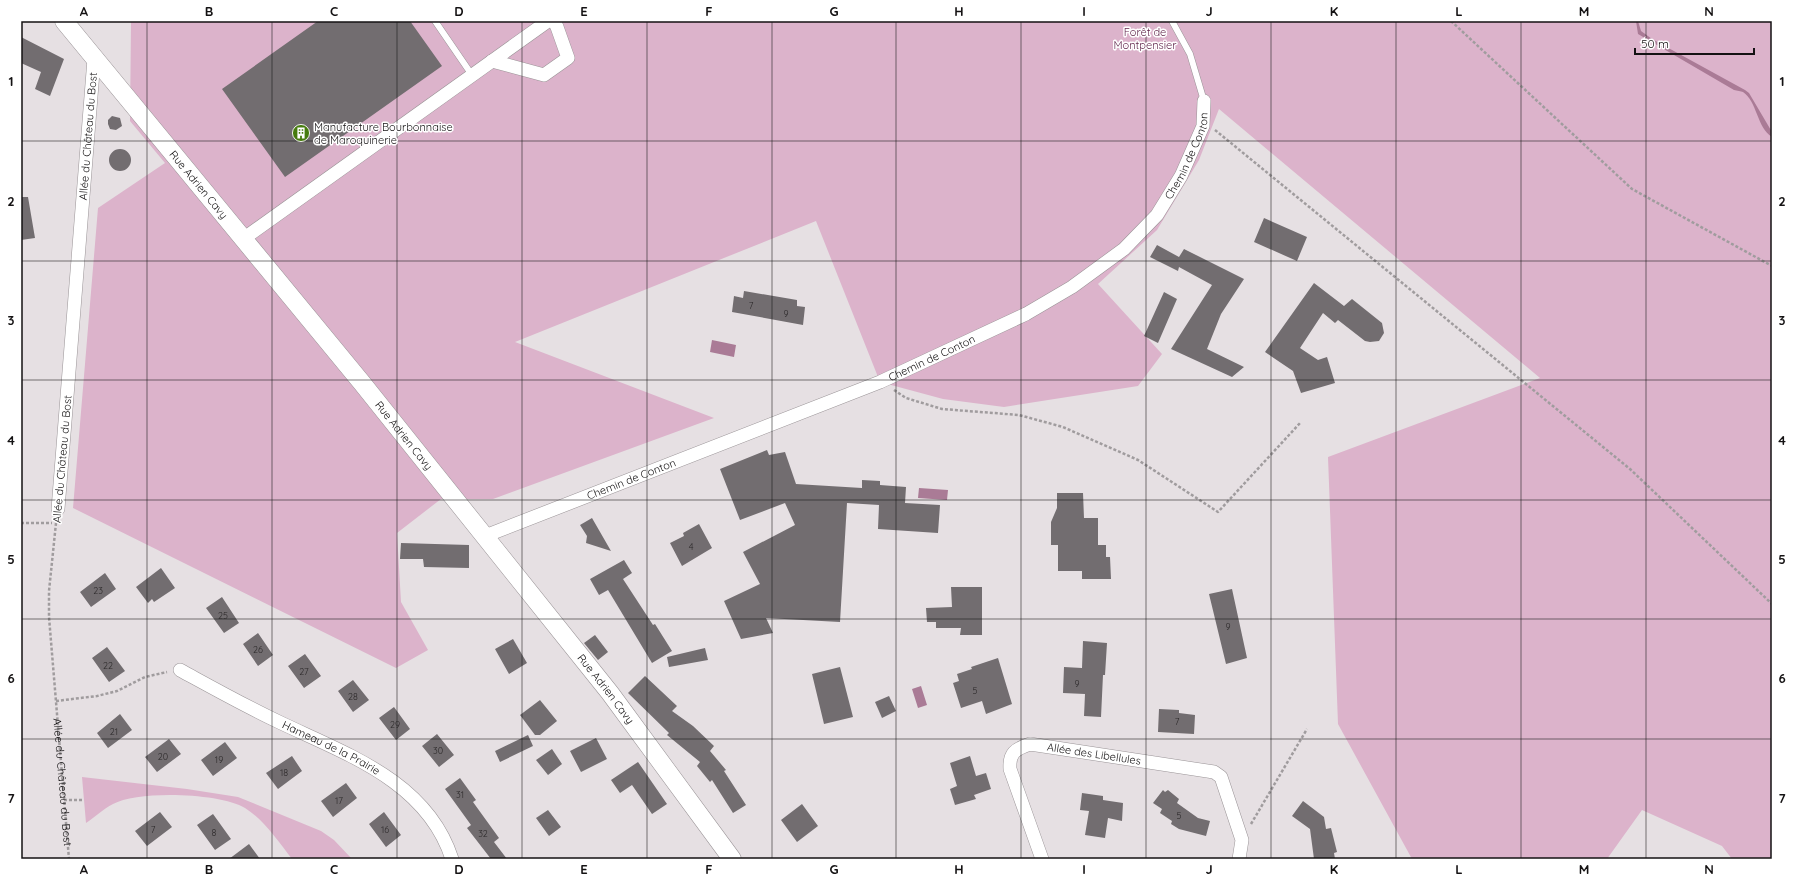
<svg xmlns="http://www.w3.org/2000/svg" width="1793" height="880" font-family="Quicksand,sans-serif">
  <style>
    .green { fill: #dcb3cb }
    .water { fill: #aa7b96 }
    .building { fill: #726d70 }
    .lines { fill: none; stroke-linecap: round; stroke-linejoin: round }
    .lane-casing { stroke: #9a9497; stroke-width: 7 }
    .street-casing { stroke: #9a9497; stroke-width: 14 }
    .secondary-casing { stroke: #9a9497; stroke-width: 19 }
    .path { stroke: #a09c9e; stroke-width: 2.5; stroke-dasharray: 3 2; stroke-linecap: butt }
    .lane { stroke: #fff; stroke-width: 6 }
    .street { stroke: #fff; stroke-width: 13 }
    .secondary { stroke: #fff; stroke-width: 18 }
    .grid { fill: none; stroke: #141213; stroke-width: 1; stroke-opacity: 0.55 }
    .labels { text-anchor: middle; dominant-baseline: central; stroke-width: 3; stroke-linejoin: round; paint-order: stroke }
    .number-label { font-size: 9px; fill: #2c292a }
    .park-label { font-size: 11px; fill: #61264c; stroke: #fff }
    .poi-label { font-size: 11px; fill: #141213; stroke: #fff; text-anchor: start }
    .street-label { font-size: 11px; fill: #141213; stroke: #fff }
    .neatline { fill: none; stroke: #141213; stroke-width: 1.5 }
    .grid-label { font-size: 13px; text-anchor: middle; font-weight: bold; fill: #141213 }
  </style>
  <rect width="100%" height="100%" fill="#e6e0e3"/>
  <!-- green -->
  <path class="green" d="M131,21H1772V859H1732L1722,846L1642,810L1607,859H1412L1338,724L1328,457L1540,378L1219,109L1199,160L1157,230L1098,284L1162,354L1138,386L1004,407L943,399L880,382L816,221L515,342L714,418L493,499H441L397,533L401,602L428,650L396,668L73,508L98,208L165,163L130,121Z
    M82,777L187,789L238,797L321,831L334,840L352,859H292C278,841 264,820 245,808C221,793 138,790 113,804C103,809 95,817 86,823Z"/>
  <!-- water -->
  <path class="water" d="M1636,21H1638L1641,31L1652,39L1745,90L1749,93L1772,132V137C1757,128 1757,101 1743,92C1741,91 1737,91 1734,90L1638,34Z
    M712,340L736,345L734,357L710,352Z
    M919,488L948,490L947,500L918,498Z
    M921,686L927,705L918,708L912,689Z"/>
  <!-- building -->
  <path class="building" d="M318,21H410L442,66L285,177L222,89Z
    M21,37L64,59L50,96L35,89L41,72L21,63Z
    M112,116L120,118L122,126L116,130L110,129L108,124V120Z
    M109 160a11 11 0 1 1 22 0a11 11 0 1 1-22 0Z
    M21,197H28L35,238L21,240Z
    M1264,218L1307,237L1297,261L1254,242Z
    M1157,245L1179,257L1184,249L1244,279L1221,314L1207,349L1244,367L1232,377L1171,349L1212,285L1179,267L1178,271L1150,257Z
    M1314,283L1344,306L1352,299L1382,323L1384,333L1379,341L1370,342L1365,341L1338,320L1335,323L1323,313L1300,348L1318,360L1327,357L1335,383L1301,393L1293,371L1265,352Z
    M744,291L797,300V306L805,307L803,325L732,312L734,296L743,298Z
    M1164,292L1177,299L1158,343L1144,336Z
    M767,450L769,455L785,452L796,484L862,488V480L880,481V485L906,487L905,503L940,505L938,533L878,529L879,505L847,503L840,622L766,618L773,633L741,639L724,601L760,584L743,552L795,525L785,503L740,520L720,469Z
    M1057,493H1083L1084,518H1098V545H1106V557H1110L1111,579H1082V571H1058V545H1051V522L1057,508Z
    M592,518L611,551L586,543L587,536L580,525Z
    M699,524L712,548L682,566L670,543L684,536L683,533Z
    M401,543L469,545V568L424,567L423,559H400Z
    M624,560L632,573L623,579L653,625L655,624L672,651L652,663L608,590L599,595L590,579Z
    M161,568L175,588L154,602L152,599L148,603L136,587Z
    M105,573L116,589L91,607L80,592Z
    M951,587H982V635H960L961,628H936V622H927L926,608L952,607Z
    M1232,589L1247,658L1226,664L1209,594Z
    M222,597L239,623L224,633L206,608Z
    M258,633L273,655L258,666L243,644Z
    M595,635L608,652L598,660L584,643Z
    M513,639L527,663L509,674L495,649Z
    M1083,641L1107,643L1105,675H1103L1101,717L1084,716L1085,694L1063,693L1064,667L1082,668Z
    M107,647L125,671L109,682L92,658Z
    M705,648L708,660L669,667L667,657Z
    M305,654L321,676L304,688L288,666Z
    M998,658L1012,704L986,714L982,701L961,708L953,683L959,681L957,674L972,669L971,667Z
    M840,667L853,717L824,724L812,674Z
    M645,676L677,706L672,711L693,726L714,746L710,751L726,770L724,771L746,805L733,813L712,780L710,782L697,766L700,762L667,735L669,733L628,693Z
    M353,680L369,700L353,712L338,691Z
    M889,696L896,711L882,718L875,702Z
    M540,700L557,721L540,735H535L520,715Z
    M394,707L410,729L396,740L379,718Z
    M1159,709L1179,710V713L1195,715L1194,734L1158,732Z
    M120,714L132,730L108,748L97,733Z
    M437,734L454,755L439,767L422,746Z
    M528,735L533,746L500,762L495,751Z
    M596,738L607,759L581,772L570,751Z
    M169,739L181,754L157,772L145,757Z
    M225,742L237,758L213,776L201,760Z
    M552,749L562,764L548,775L536,760Z
    M292,756L302,771L278,789L266,773Z
    M970,756L976,776L986,773L991,789L974,795L976,799L955,805L950,789L957,786L950,763Z
    M638,762L667,804L652,814L632,785L620,793L611,780Z
    M460,778L476,800L473,802L499,838L494,842L507,859H491L467,828L471,825L445,789Z
    M346,783L357,798L333,817L321,801Z
    M1163,790L1165,792L1168,790L1179,799L1177,803L1198,818L1210,821L1206,836L1179,829L1171,824L1172,821L1160,813L1162,809L1153,803Z
    M1082,793L1103,796V800L1123,803L1122,821L1108,818L1105,838L1085,835L1089,811L1080,810Z
    M1303,801L1324,817L1326,829L1331,828L1337,852L1334,853L1335,859H1314L1310,829L1292,816Z
    M802,804L818,826L797,842L781,820Z
    M548,810L561,827L549,836L536,818Z
    M160,812L172,827L147,846L135,831Z
    M384,812L401,835L386,847L369,824Z
    M213,814L231,839L215,850L197,825Z
    M249,844L260,859H229Z"/>
  <g class="lines">
    <!-- lane casing -->
    <g class="lane-casing">
      <path id="lane" d="M435,21L472,75
        M1172,21L1190,54L1204,101"/>
    </g>
    <!-- street casing -->
    <g class="street-casing">
      <g id="street">
        <path d="M492,61L544,75L568,58L557,27L554,21"/>
        <path d="M243,239L548,21"/>
        <path id="s2" d="M58,509L94,59"/>
        <path id="s3" d="M485,536L880,382L1026,314L1072,287L1124,249L1157,215L1181,176L1203,126L1204,101"/>
        <path id="s4" d="M180,670C213,688 245,706 279,722C346,754 427,781 452,859"/>
        <path id="s5" d="M1042,859L1010,769C1009,753 1015,749 1030,744L1214,772L1221,777L1242,840L1239,859"/>
      </g>
    </g>
    <!-- secondary casing -->
    <g class="secondary-casing">
      <g id="secondary">
        <path id="s6" d="M64,21L362,383L610,693L732,859"/>
      </g>
    </g>
    <!-- path -->
    <g class="path">
      <path d="M1451,21L1632,189L1772,266"/>
      <path d="M1215,130L1630,469L1772,604"/>
      <path d="M894,390L906,398L942,409L1019,415L1063,427L1138,460L1218,512L1301,422"/>
      <path d="M21,523H52"/>
      <path id="s1" d="M56,523L49,591V617L69,859"/>
      <path d="M56,701L97,696L117,691L145,677L167,672"/>
      <path d="M64,800H84"/>
      <path d="M1251,824L1307,729"/>
    </g>
    <!-- lane -->
    <use href="#lane" class="lane"/>
    <!-- street -->
    <use href="#street" class="street"/>
    <!-- secondary -->
    <use href="#secondary" class="secondary"/>
  </g>
  <!-- grid -->
  <path class="grid" d="M147,21V859M272,21V859M397,21V859M522,21V859M647,21V859M772,21V859M896,21V859M1021,21V859M1146,21V859M1271,21V859M1396,21V859M1521,21V859M1646,21V859M21,141H1772M21,261H1772M21,380H1772M21,500H1772M21,619H1772M21,739H1772"/>
  <!-- icons -->
  <defs>
    <g id="building-disc" transform="scale(0.9)"><circle r="9.5" fill="#467b0d" stroke="#fff"/><path d="M-4-6H4V6H1V3H-1V6H-4ZM-2.5-4.3h1.7v1.8h-1.7ZM.8-4.3h1.7v1.8H.8ZM-2.5-1h1.7V.8h-1.7ZM.8-1h1.7V.8H.8Z" fill="#fff"/></g>
  </defs>
  <g fill-rule="evenodd">
    <use href="#building-disc" x="301" y="133"/>
  </g>
  <g class="labels">
    <!-- number labels -->
    <g class="number-label">
      <text x="751" y="305">7</text>
      <text x="786" y="313">9</text>
      <text x="691" y="546">4</text>
      <text x="98" y="590">23</text>
      <text x="223" y="615">25</text>
      <text x="1228" y="626">9</text>
      <text x="258" y="649">26</text>
      <text x="108" y="665">22</text>
      <text x="304" y="671">27</text>
      <text x="1077" y="683">9</text>
      <text x="975" y="690">5</text>
      <text x="353" y="696">28</text>
      <text x="1177" y="721">7</text>
      <text x="395" y="724">29</text>
      <text x="114" y="731">21</text>
      <text x="438" y="750">30</text>
      <text x="163" y="756">20</text>
      <text x="219" y="759">19</text>
      <text x="284" y="772">18</text>
      <text x="460" y="794">31</text>
      <text x="339" y="800">17</text>
      <text x="1179" y="815">5</text>
      <text x="153" y="829">7</text>
      <text x="385" y="829">16</text>
      <text x="214" y="832">8</text>
      <text x="483" y="833">32</text>
    </g>
    <!-- park labels -->
    <g class="park-label">
      <text x="1145" y="32">Forêt de<tspan x="1145" dy="13">Montpensier</tspan></text>
    </g>
    <!-- poi labels -->
    <g class="poi-label">
      <text x="314" y="127">Manufacture Bourbonnaise<tspan x="314" dy="13">de Maroquinerie</tspan></text>
    </g>
    <!-- street labels -->
    <g class="street-label">
      <text stroke="none"><textPath href="#s2" startOffset="374">Allée du Château du Bost</textPath></text>
      <text stroke="none"><textPath href="#s3" startOffset="817">Chemin de Conton</textPath></text>
      <text stroke="none"><textPath href="#s6" startOffset="212">Rue Adrien Cavy</textPath></text>
      <text stroke="none"><textPath href="#s3" startOffset="481">Chemin de Conton</textPath></text>
      <text stroke="none"><textPath href="#s6" startOffset="536">Rue Adrien Cavy</textPath></text>
      <text transform="translate(62 459) rotate(-85)">Allée du Château du Bost</text>
      <text stroke="none"><textPath href="#s3" startOffset="157">Chemin de Conton</textPath></text>
      <text stroke="none"><textPath href="#s6" startOffset="860">Rue Adrien Cavy</textPath></text>
      <text stroke="none"><textPath href="#s4" startOffset="170">Hameau de la Prairie</textPath></text>
      <text stroke="none"><textPath href="#s5" startOffset="196">Allée des Libellules</textPath></text>
      <text stroke="none"><textPath href="#s1" startOffset="260">Allée du Château du Bost</textPath></text>
    </g>
  </g>
  <!-- border -->
  <rect width="1793" height="880" fill="none" stroke="#ffffff" stroke-width="44"/>
  <!-- scale -->
  <path d="M1635 48v6h119v-6" fill="none" stroke="#141213" stroke-width="2"/>
  <text x="1641" y="48" font-size="12" fill="#141213" stroke="#ffffff" stroke-width="3" paint-order="stroke">50 m</text>
  <rect x="22" y="22" width="1749" height="836" class="neatline"/>
  <g class="grid-label">
    <text x="84" y="16">A</text>
    <text x="209" y="16">B</text>
    <text x="334" y="16">C</text>
    <text x="459" y="16">D</text>
    <text x="584" y="16">E</text>
    <text x="709" y="16">F</text>
    <text x="834" y="16">G</text>
    <text x="959" y="16">H</text>
    <text x="1084" y="16">I</text>
    <text x="1209" y="16">J</text>
    <text x="1334" y="16">K</text>
    <text x="1459" y="16">L</text>
    <text x="1584" y="16">M</text>
    <text x="1709" y="16">N</text>
    <text x="11" y="86">1</text>
    <text x="1782" y="86">1</text>
    <text x="11" y="206">2</text>
    <text x="1782" y="206">2</text>
    <text x="11" y="325">3</text>
    <text x="1782" y="325">3</text>
    <text x="11" y="445">4</text>
    <text x="1782" y="445">4</text>
    <text x="11" y="564">5</text>
    <text x="1782" y="564">5</text>
    <text x="11" y="683">6</text>
    <text x="1782" y="683">6</text>
    <text x="11" y="803">7</text>
    <text x="1782" y="803">7</text>
    <text x="84" y="874">A</text>
    <text x="209" y="874">B</text>
    <text x="334" y="874">C</text>
    <text x="459" y="874">D</text>
    <text x="584" y="874">E</text>
    <text x="709" y="874">F</text>
    <text x="834" y="874">G</text>
    <text x="959" y="874">H</text>
    <text x="1084" y="874">I</text>
    <text x="1209" y="874">J</text>
    <text x="1334" y="874">K</text>
    <text x="1459" y="874">L</text>
    <text x="1584" y="874">M</text>
    <text x="1709" y="874">N</text>
  </g>
</svg>
